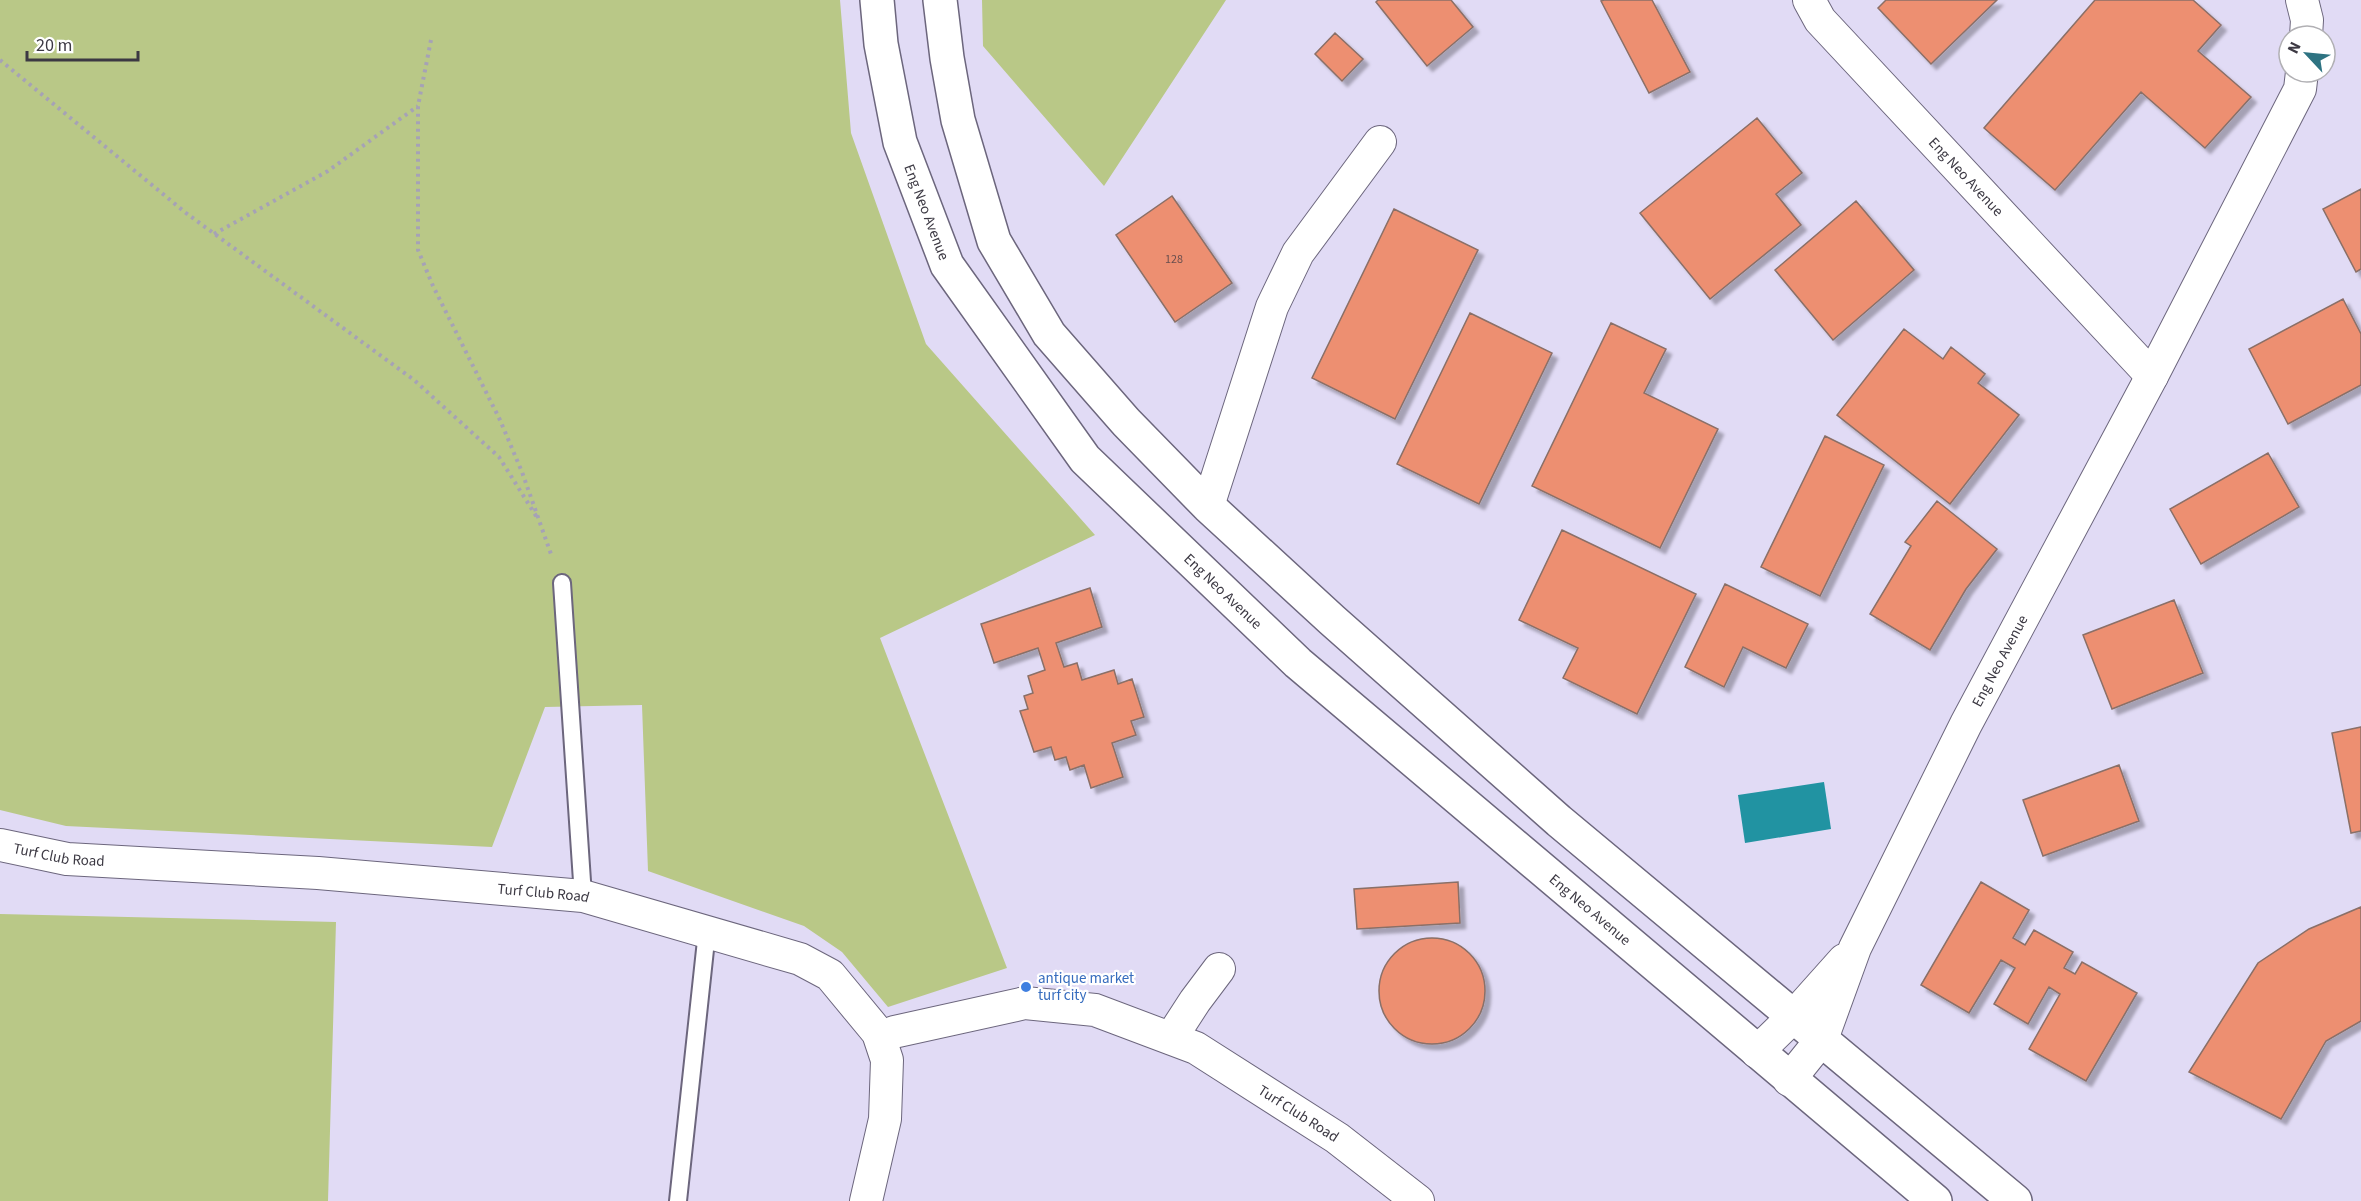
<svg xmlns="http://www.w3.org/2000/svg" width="2361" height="1201" font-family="'Source Sans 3',sans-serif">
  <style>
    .green { fill: #b9c887 }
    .water { fill: #2193a2 }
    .building { fill: #ed8f71; stroke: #8a6f67; stroke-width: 1.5; filter: url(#shadow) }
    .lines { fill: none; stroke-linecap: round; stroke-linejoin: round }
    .lane-casing { stroke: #6c667d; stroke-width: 20 }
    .street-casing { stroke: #6c667d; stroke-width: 34 }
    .secondary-casing { stroke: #6c667d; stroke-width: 36 }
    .path { stroke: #a6a2b6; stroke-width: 4; stroke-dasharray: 3 4.5; stroke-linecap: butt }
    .lane { stroke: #fff; stroke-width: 16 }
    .street { stroke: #fff; stroke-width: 32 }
    .secondary { stroke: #fff; stroke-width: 33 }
    .shop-dot { fill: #3f7fe0; stroke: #fff; stroke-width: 2 }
    .labels { text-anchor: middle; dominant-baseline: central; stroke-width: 4.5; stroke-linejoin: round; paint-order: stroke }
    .number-label { font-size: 12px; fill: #684e4e }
    .street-label { font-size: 15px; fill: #3c3943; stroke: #fff }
    .shop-label { font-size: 15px; fill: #366cbe; stroke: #fff; text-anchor: start }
  </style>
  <defs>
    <filter id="shadow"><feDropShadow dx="5.5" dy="5.5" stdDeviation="1.5" flood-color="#0004"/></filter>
  </defs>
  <rect width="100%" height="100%" fill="#e1dbf5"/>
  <!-- green -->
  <path class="green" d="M0,0H840L851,133L926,344L1095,535L880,638L1007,968L888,1007L842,952L804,926L648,871L642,705L545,707L492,847L66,826L0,810Z
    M982,0H1226L1104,186L983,46Z
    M0,914L336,922L328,1201H0Z"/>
  <!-- water -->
  <path class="water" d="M1824,782L1831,829L1745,843L1738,795Z"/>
  <!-- building -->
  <path class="building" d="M1378,0H1451L1473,27L1427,66L1376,2Z
    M1604,0H1652L1690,72L1649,93L1601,1Z
    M1886,0H1997L1931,64L1878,8Z
    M2095,0H2193L2221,25L2198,51L2251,97L2205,148L2141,92L2055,190L1984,128Z
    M1335,33L1363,59L1342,81L1315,54Z
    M1757,118L1802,173L1776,194L1801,225L1710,299L1640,213Z
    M2361,189V269L2356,272L2323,209Z
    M1172,196L1232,283L1175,322L1116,235Z
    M1856,201L1914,270L1833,340L1775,270Z
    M1394,209L1478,250L1395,419L1312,378Z
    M2343,299L2361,334V385L2288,424L2249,349Z
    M1470,313L1552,353L1479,504L1397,464Z
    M1611,323L1666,349L1644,393L1718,429L1660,548L1532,486Z
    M1904,329L1943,359L1951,347L1985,374L1978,383L2019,415L1950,504L1837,415Z
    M1825,436L1884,465L1820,596L1761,567Z
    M2268,453L2299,507L2201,564L2170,509Z
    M1937,501L1997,549L1966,589L1930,650L1870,614L1911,546L1905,542Z
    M1562,530L1696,594L1637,714L1563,678L1578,648L1519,620Z
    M1725,584L1808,624L1786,668L1743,647L1724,687L1685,667Z
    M1090,588L1102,627L1056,643L1064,667L1077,663L1082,680L1114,670L1118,684L1132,679L1144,717L1131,721L1136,735L1112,743L1123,777L1091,788L1084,765L1070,770L1066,757L1055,760L1051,747L1034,752L1020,711L1028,709L1024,696L1033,693L1028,676L1045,670L1038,648L994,663L981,624Z
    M2174,600L2203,673L2112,709L2083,635Z
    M2361,727V831L2351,833L2332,733Z
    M2119,765L2139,821L2043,856L2023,800Z
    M1458,882L1460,923L1357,929L1354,889Z
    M1981,882L2029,910L2013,938L2025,945L2034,930L2073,952L2064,968L2075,974L2082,962L2137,993L2086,1081L2029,1049L2060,994L2049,987L2028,1024L1994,1004L2015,968L2001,960L1969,1013L1921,985Z
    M2361,907V1021L2326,1041L2281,1119L2189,1072L2258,963L2309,929Z
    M1379 991a53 53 0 1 1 106 0a53 53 0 1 1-106 0Z"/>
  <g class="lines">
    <!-- lane casing -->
    <g class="lane-casing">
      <path id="lane" d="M562,583L583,896
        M678,1201L707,931"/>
    </g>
    <!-- street casing -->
    <g class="street-casing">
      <g id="street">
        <path id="s1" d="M1809,0L1820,20L2152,376"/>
        <path d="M2302,0L2307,20L2306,36"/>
        <path d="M1208,506L1272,307L1298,253L1380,142"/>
        <path id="s2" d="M0,845L67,859L318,873L583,896L800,959L830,975L878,1033L887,1060L885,1119L866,1201"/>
        <path id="s3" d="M894,1032L1025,1003L1095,1010L1196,1048L1337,1138L1418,1201"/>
        <path d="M1171,1038L1195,1001L1219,969"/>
        <path d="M1757,1052L1794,1016L1844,960"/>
        <path id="s4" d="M1789,1080L1822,1039L1855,948L1966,724L2152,376L2300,89L2302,72"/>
      </g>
    </g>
    <!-- secondary casing -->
    <g class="secondary-casing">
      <g id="secondary">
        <path id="s5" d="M877,0L881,44L900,142L947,265L1085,459L1298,663L1935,1201"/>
        <path d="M940,0L947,58L958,120L994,241L1049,334L1126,422L1208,506L1332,620L1559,821L2015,1201"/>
      </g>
    </g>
    <!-- path -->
    <path class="path" d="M431,40L418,106V250L433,286L500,420L522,472L552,557
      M0,60L186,213L414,380L499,457L538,519
      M214,234L328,171L418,106"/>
    <!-- lane -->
    <use href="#lane" class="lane"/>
    <!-- street -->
    <use href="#street" class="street"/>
    <!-- secondary -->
    <use href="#secondary" class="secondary"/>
  </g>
  <!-- markers -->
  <circle class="shop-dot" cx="1026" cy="987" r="6"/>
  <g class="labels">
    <!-- number labels -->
    <g class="number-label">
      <text x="1174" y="259">128</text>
    </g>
    <!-- street labels -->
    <g class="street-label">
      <text stroke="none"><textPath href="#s1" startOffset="237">Eng Neo Avenue</textPath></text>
      <text stroke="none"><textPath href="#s5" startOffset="219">Eng Neo Avenue</textPath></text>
      <text stroke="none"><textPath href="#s5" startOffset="705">Eng Neo Avenue</textPath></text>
      <text stroke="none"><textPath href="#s4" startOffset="471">Eng Neo Avenue</textPath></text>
      <text stroke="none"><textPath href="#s2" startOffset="60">Turf Club Road</textPath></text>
      <text stroke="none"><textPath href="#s2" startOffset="546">Turf Club Road</textPath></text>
      <text stroke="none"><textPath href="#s5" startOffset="1191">Eng Neo Avenue</textPath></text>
      <text stroke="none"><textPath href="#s3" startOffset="434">Turf Club Road</textPath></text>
    </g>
    <!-- shop labels -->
    <g class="shop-label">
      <text x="1038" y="978">antique market<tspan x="1038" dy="17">turf city</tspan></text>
    </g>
  </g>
  <!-- north arrow -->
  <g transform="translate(2307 54) rotate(296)"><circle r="28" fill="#ffffff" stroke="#b1b0b4" stroke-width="1.5"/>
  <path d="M0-4.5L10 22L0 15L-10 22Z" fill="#2e7382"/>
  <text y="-9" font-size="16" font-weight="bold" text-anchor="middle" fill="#3c3943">N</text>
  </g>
  <!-- scale -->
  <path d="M27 51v9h111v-9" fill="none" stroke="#3c3943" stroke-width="3"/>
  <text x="36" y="51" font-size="18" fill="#3c3943" stroke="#ffffff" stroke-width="4.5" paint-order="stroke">20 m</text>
</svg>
